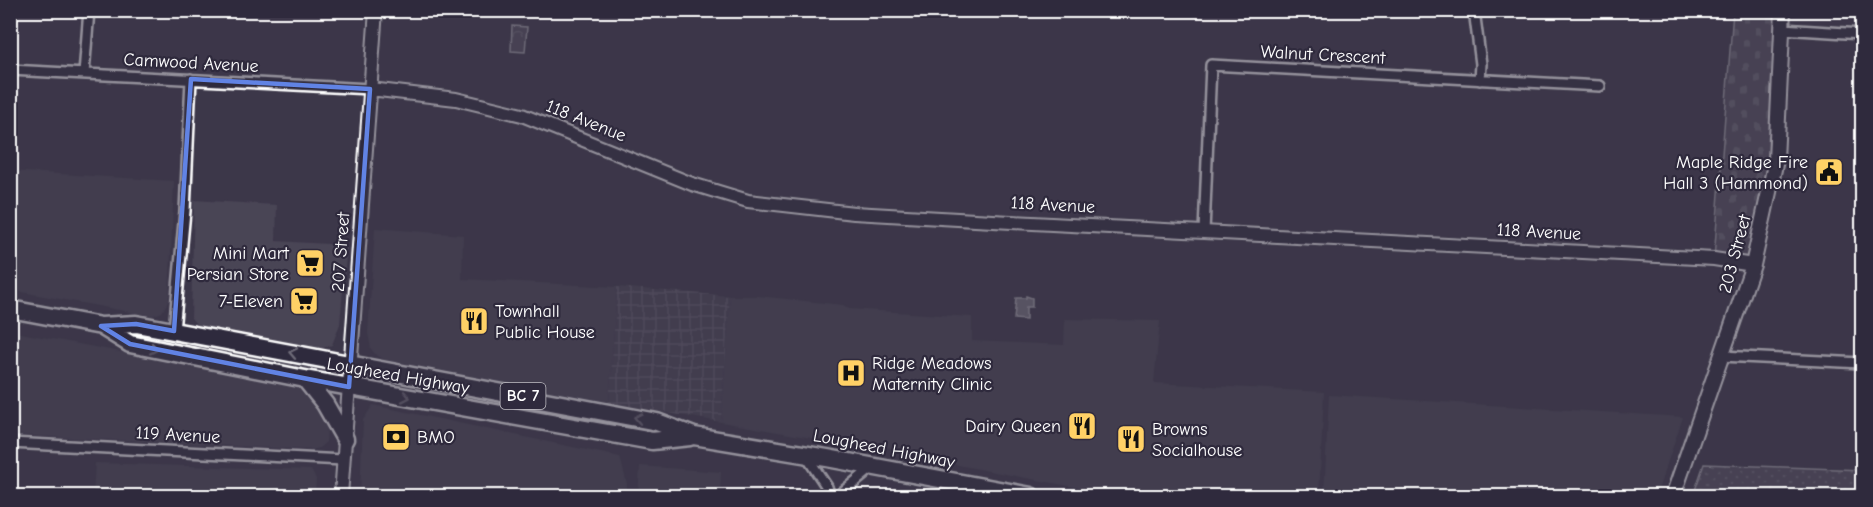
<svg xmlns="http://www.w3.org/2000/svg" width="1873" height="507" font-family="'Comic Neue',sans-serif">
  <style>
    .built { fill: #494455 }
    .industrial { fill: url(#industrial-grid) }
    .grass { fill: url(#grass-dots); stroke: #aaa8b0; stroke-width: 1.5 }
    .cemetery { fill: url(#cemetery-stones); stroke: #aaa8b0; stroke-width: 1.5 }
    .park { fill: url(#park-crowns); stroke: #aaa8b0; stroke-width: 1.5 }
    .water { fill: #797682; stroke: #afadb4; stroke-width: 1.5 }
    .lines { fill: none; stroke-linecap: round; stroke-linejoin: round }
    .minor-casing { stroke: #fff; stroke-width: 14 }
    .tertiary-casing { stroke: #fff; stroke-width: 16 }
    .secondary-casing { stroke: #fff; stroke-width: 18 }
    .trunk-casing { stroke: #fff; stroke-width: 21 }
    .minor { stroke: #2f2a3d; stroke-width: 9 }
    .tertiary { stroke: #2f2a3d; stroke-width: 12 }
    .secondary { stroke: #2f2a3d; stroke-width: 14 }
    .trunk { stroke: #2f2a3d; stroke-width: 16 }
    .oneway { stroke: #6d6a77 }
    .marked { fill: none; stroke: #6183e4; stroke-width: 4.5; stroke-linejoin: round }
    .labels { text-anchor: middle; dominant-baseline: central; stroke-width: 4.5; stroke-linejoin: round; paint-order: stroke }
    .shield { fill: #2f2a3d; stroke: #c1bfc5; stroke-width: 1.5 }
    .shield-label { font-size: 16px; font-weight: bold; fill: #fff }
    .street-label { font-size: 18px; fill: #fff; stroke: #2f2a3d }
    .poi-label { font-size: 18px; fill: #fff; stroke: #2f2a3d; text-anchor: end }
  </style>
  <defs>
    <pattern id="industrial-grid" width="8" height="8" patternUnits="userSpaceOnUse" patternTransform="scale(1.5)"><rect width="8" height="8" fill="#494455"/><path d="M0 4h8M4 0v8" fill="none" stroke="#64606e"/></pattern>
    <pattern id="grass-dots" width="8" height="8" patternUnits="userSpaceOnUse" patternTransform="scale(1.5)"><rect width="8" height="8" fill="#555060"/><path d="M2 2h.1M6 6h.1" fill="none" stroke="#6e6a78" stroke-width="1.8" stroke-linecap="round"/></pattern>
    <pattern id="cemetery-stones" width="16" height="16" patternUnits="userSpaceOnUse" patternTransform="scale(1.5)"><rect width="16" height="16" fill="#555060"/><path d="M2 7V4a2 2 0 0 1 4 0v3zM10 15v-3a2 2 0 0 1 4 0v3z" fill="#6e6a78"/></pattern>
    <pattern id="park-crowns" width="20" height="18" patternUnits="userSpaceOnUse" patternTransform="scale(1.5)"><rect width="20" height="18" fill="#555060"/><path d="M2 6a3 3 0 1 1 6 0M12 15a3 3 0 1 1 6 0" fill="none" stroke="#6e6a78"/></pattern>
  </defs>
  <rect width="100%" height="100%" fill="#3c3749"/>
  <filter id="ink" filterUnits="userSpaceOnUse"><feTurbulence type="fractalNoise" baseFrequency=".0167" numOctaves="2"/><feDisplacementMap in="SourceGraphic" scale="12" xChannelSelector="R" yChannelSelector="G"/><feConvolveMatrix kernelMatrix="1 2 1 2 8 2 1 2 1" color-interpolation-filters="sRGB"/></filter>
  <g filter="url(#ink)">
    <!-- built -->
    <path class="built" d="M10,171L174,181L169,300L162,312L152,316L11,290Z
      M194,200L277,205L276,241L347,245L340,324L332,345L316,350L197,325L191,318Z
      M375,228L463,235L462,279L617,287L609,403L384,360L377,356L371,349L368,333Z
      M730,296H758L843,305L849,309L972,317V341L1064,345L1065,319L1160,321L1154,383L1324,392L1319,496H1122L963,466L874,444L829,441L721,422Z
      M10,331L295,385L305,390L318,408L327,428L326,442L319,448L312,450L11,435Z
      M1329,395L1683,417L1656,496H1324Z
      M373,405L620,457L627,484L626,496H360L363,420Z
      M95,463L311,470L316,479L315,496H93Z
      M640,466L721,472L720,496H638Z"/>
    <!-- industrial -->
    <path class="industrial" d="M617,287L730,296L721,422L609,403Z"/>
    <!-- grass -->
    <path class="grass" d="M1704,464L1862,470V496H1693Z"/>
    <!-- cemetery -->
    <path class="cemetery" d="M1733,11H1783L1776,160L1753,265L1714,259Z"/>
    <!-- park -->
    <path class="park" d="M512,26L527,27L525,52L511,51Z"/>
    <!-- water -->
    <path class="water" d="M1026,296L1032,298V307H1026V320L1014,319L1016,298H1026Z"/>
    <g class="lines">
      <!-- minor casing -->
      <g class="minor-casing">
        <path id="minor" d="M1474,10L1481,64L1480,80
          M1782,29L1862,34
          M10,70L370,89
          M84,74L89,10
          M1204,232L1211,65L1600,86
          M174,331L185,211L191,79
          M1721,356L1862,363
          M10,443L343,460
          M805,454L827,487L830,496
          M838,496L873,467"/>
      </g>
      <!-- tertiary casing -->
      <g class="tertiary-casing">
        <path id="tertiary" d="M370,89L456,99L522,115L692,184L748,201L854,213L975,220L1714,259L1753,265
          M341,496L376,10"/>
      </g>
      <!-- secondary casing -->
      <g class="secondary-casing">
        <path id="secondary" d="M1673,496L1753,265L1776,160L1783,10"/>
      </g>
      <!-- trunk casing -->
      <g class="trunk-casing">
        <path id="trunk" d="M10,309L101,326L136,324L657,422L694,436L827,458L1031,496
          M101,326L130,344L305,379L652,441L690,437
          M305,379L325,404L345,439"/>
      </g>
      <!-- minor -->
      <use href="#minor" class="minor"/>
      <!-- tertiary -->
      <use href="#tertiary" class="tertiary"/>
      <!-- secondary -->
      <use href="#secondary" class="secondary"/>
      <!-- trunk -->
      <use href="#trunk" class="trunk"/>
    </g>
    <!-- one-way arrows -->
    <defs><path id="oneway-chevron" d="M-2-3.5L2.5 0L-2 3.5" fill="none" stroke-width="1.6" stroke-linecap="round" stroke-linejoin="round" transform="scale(1.5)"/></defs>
    <g class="oneway">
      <use href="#oneway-chevron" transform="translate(154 349) rotate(11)"/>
      <use href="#oneway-chevron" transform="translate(293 353) rotate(-169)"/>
      <use href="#oneway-chevron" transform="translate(406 397) rotate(11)"/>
      <use href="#oneway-chevron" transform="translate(638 418) rotate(-169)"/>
    </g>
  </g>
  <!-- marked area -->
  <path d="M0 0H1873V507H0ZM191,79L370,89L349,387L130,344L101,326L136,324L174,331Z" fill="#3c3749" fill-opacity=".55" fill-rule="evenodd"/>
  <path class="marked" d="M191,79L370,89L349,387L130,344L101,326L136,324L174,331Z"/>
  <!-- icons -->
  <defs>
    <g id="civic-square" transform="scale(1.5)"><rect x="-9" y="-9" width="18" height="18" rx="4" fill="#ffd166" stroke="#2f2a3d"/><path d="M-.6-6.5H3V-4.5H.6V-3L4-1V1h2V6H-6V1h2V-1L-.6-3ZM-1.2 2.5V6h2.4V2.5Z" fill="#111"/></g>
    <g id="supermarket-square" transform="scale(1.5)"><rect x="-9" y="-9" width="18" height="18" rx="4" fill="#ffd166" stroke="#2f2a3d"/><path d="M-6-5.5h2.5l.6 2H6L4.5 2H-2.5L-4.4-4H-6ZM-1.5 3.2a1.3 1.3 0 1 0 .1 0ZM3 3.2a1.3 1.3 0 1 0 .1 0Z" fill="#111"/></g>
    <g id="restaurant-square" transform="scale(1.5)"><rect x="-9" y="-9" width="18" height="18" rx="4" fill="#ffd166" stroke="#2f2a3d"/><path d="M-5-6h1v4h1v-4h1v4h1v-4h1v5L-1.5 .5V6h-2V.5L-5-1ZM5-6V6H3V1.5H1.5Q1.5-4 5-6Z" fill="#111"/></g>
    <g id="hospital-square" transform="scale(1.5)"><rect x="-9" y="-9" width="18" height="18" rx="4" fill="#ffd166" stroke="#2f2a3d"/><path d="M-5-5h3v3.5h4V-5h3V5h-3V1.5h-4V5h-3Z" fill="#111"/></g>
    <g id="bank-square" transform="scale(1.5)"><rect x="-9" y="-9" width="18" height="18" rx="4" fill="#ffd166" stroke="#2f2a3d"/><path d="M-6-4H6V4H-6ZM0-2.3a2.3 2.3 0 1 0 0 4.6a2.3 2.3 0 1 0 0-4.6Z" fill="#111"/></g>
  </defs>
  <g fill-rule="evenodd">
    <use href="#civic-square" x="1829" y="172"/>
    <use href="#supermarket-square" x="310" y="263"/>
    <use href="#supermarket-square" x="304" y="301"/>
    <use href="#restaurant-square" x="474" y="321"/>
    <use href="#hospital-square" x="851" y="373"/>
    <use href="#restaurant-square" x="1082" y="426"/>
    <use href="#bank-square" x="396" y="437"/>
    <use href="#restaurant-square" x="1131" y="439"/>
  </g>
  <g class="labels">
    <!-- shield labels -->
    <rect class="shield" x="500.5" y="383" width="45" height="26" rx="4.5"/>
    <g class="shield-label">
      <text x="523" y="396">BC 7</text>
    </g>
    <!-- street labels -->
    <g class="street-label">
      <text transform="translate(1323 55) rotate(3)">Walnut Crescent</text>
      <text transform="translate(191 63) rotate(3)">Camwood Avenue</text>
      <text transform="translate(586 121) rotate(22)">118 Avenue</text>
      <text transform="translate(1053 205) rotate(3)">118 Avenue</text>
      <text transform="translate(1539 232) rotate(3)">118 Avenue</text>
      <text transform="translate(341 252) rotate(-86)">207 Street</text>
      <text transform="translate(1735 254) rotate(-75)">203 Street</text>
      <text transform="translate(398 376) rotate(10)">Lougheed Highway</text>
      <text transform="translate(178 435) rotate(3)">119 Avenue</text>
      <text transform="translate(884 449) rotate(11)">Lougheed Highway</text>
    </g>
    <!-- poi labels -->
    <g class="poi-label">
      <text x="1808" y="162">Maple Ridge Fire<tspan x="1808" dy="21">Hall 3 (Hammond)</tspan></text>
      <text x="289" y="253">Mini Mart<tspan x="289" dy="21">Persian Store</tspan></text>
      <text x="283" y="301">7-Eleven</text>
      <text x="495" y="311" text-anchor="start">Townhall<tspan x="495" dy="21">Public House</tspan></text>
      <text x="872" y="363" text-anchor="start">Ridge Meadows<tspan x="872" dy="21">Maternity Clinic</tspan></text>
      <text x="1061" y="426">Dairy Queen</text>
      <text x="1152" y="429" text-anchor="start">Browns<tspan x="1152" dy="21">Socialhouse</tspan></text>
      <text x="417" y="437" text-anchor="start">BMO</text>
    </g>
  </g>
  <!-- margin -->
  <rect width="1873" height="507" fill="none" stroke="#2f2a3d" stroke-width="36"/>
  <rect x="18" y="18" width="1837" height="471" fill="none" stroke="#fff" stroke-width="2" filter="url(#ink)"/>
</svg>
